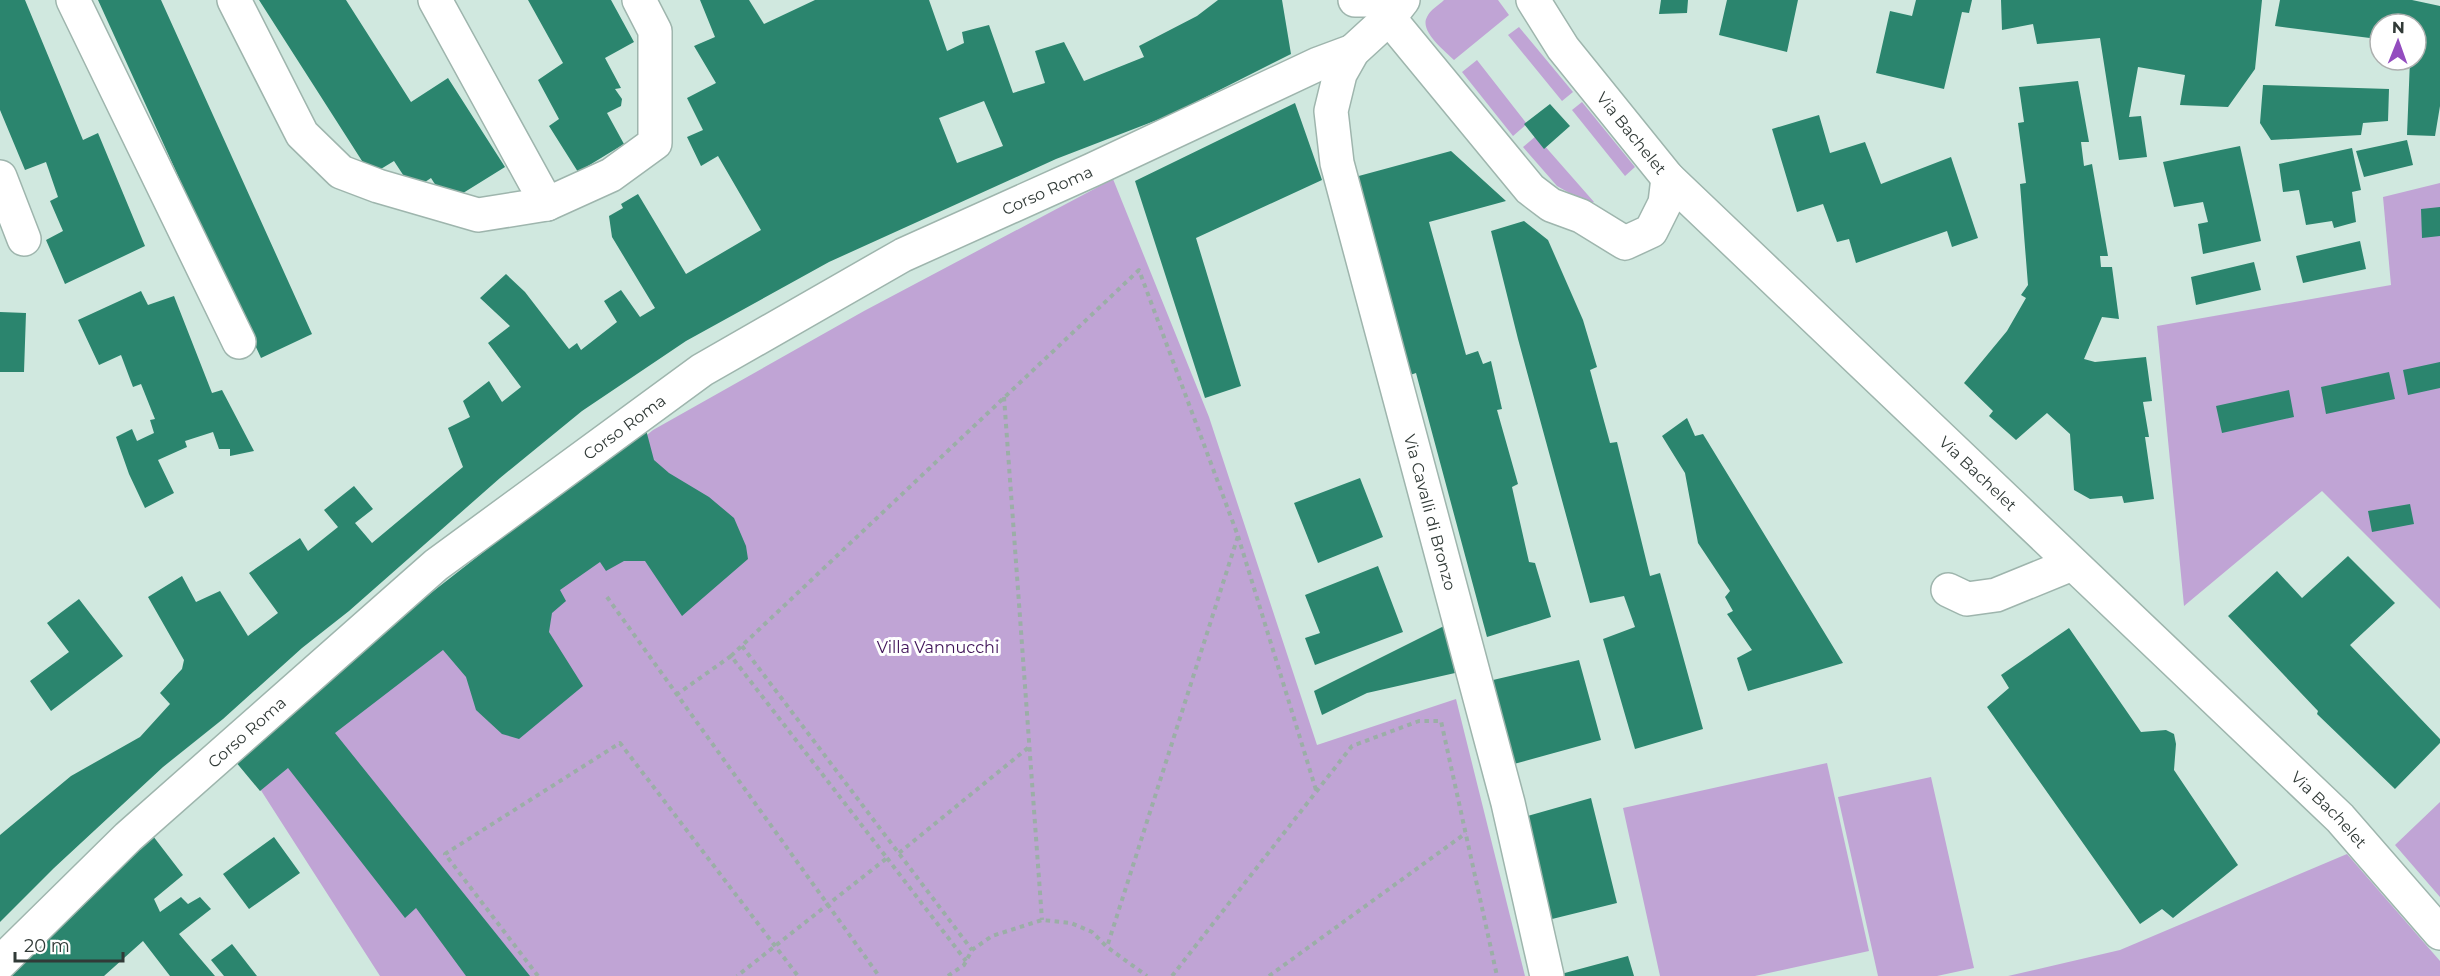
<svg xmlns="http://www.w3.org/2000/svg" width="2440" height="976" font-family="Montserrat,sans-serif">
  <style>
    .green { fill: #c0a4d5 }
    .building { fill: #2b856e; fill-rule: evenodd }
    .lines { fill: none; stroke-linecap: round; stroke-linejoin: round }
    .minor-casing { stroke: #9eb5ad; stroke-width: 36 }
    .path { stroke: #9baea7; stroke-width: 4; stroke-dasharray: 4.5 4.5; stroke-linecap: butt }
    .minor { stroke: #fff; stroke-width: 33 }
    .labels { text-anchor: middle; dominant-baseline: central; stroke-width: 6; stroke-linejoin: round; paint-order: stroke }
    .street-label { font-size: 16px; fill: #313a37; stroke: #fff }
    .park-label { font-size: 16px; fill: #3e1157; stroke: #fff }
  </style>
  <rect width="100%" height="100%" fill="#d0e8df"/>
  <!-- green -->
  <path class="green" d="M1444,0H1498L1509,15L1454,60C1445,51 1419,31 1427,17C1430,10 1439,5 1444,0Z
    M1519,27L1573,92L1562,101L1508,35Z
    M1477,60L1527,124L1513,136L1462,72Z
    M1582,102L1635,167L1625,176L1572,110Z
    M1536,136L1594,202L1589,204L1557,186L1523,147Z
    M1113,179L1209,417L1317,745L1456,699L1525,976H380L244,764L653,430L864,311Z
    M2440,183V609L2322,491L2184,606L2157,326L2391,285L2383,197Z
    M1827,763L1869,951L1755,976H1660L1623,808Z
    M1931,777L1974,968L1937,976H1878L1838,797Z
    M2440,802V897L2395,845Z
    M2347,854L2440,961V976H2008L2120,950Z"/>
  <!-- building -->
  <path class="building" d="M0,0H25L83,140L98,133L145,246L65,284L46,240L63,231L50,201L58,197L46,162L25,170L0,110Z
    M98,0H161L312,334L261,358Z
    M259,0H346L411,102L448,78L505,167L447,203L431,178L413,190L394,161L371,175Z
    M528,0H611L634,42L605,58L621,88L615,89L622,99L621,106L607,113L624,144L578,172L549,126L559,119L538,80L563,63Z
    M700,0H749L764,24L815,0H929L947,51L964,43L962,32L989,25L1013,93L1045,83L1035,51L1064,42L1084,81L1144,57L1139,46L1197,16L1218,0H1282L1291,54L1170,115L1056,159L829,262L686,341L582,411L500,478L349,611L302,648L223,719L163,767L54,868L0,922V835L71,776L140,737L170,704L160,693L182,669L184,660L148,597L182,576L196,602L220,591L248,636L278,613L249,573L300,538L308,551L338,527L324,510L354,486L373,509L355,523L372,543L463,467L448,428L470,417L463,401L489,381L502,402L521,387L488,343L510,326L480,298L506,274L525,292L569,349L577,343L581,350L617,322L604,301L621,290L640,317L655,308L612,237L609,216L623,208L621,204L638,194L686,274L761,230L718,156L701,166L687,137L703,130L687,98L716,83L694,46L715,37ZM984,101L1003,146L957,163L939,118Z
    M1661,0H1688L1687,13L1659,14Z
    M1727,0H1798L1787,52L1719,35Z
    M1916,0H1972L1969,13L1962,12L1944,89L1876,73L1890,11L1912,16Z
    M2001,0H2262L2255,69L2228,107L2180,105L2185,75L2138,67L2129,117L2141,116L2147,157L2119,160L2100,38L2037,44L2033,24L2002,30Z
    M2280,0H2412L2440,6V106L2435,136L2407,135L2410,60H2416V24H2380L2378,39L2275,26Z
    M2078,81L2089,142H2081L2084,166L2092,164L2108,256H2100L2101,267H2112L2119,319L2102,317L2084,359L2095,362L2146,357L2152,401L2143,402L2149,437H2145L2154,499L2124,503L2122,496L2090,499L2074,490L2070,434L2047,413L2016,440L1989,416L1993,411L1964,383L2007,331L2026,298L2021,295L2028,285L2020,184L2026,183L2018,123L2024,122L2019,87Z
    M2263,85L2389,89L2388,121L2363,123L2361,135L2271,140L2260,123Z
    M1295,103L1322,180L1196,238L1241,386L1205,398L1135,181Z
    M1550,104L1570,126L1544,149L1524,124Z
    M1819,115L1830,153L1865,142L1881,184L1951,157L1978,238L1952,247L1947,231L1856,263L1849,239L1837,242L1823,204L1797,212L1772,129Z
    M2407,140L2413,165L2364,177L2356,151Z
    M2240,146L2261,241L2203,254L2198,224L2208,222L2203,202L2174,207L2163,162Z
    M2352,148L2361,190L2352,192L2356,222L2334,228L2332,221L2306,225L2299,190L2283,192L2279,164Z
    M1451,151L1506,201L1429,222L1466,355L1478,351L1483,364L1491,361L1502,409L1497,410L1518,484L1512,487L1529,562L1535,563L1551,617L1487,637L1416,373L1407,376L1355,177Z
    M2440,207V236L2422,238L2421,209Z
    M1524,221L1548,240L1583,320L1597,367L1590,370L1610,443L1617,442L1650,576L1660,573L1703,729L1635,749L1603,639L1635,627L1624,596L1590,603L1518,339L1491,231Z
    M2360,241L2366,269L2303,283L2296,256Z
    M2254,262L2261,290L2196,305L2191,277Z
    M141,291L148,305L174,296L212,393L222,390L254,451L230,456V449H219L213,432L185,441L187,447L158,460L174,493L145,508L129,474L116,437L132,429L137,441L154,433L150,420L155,419L141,384L133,387L121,355L99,365L78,320Z
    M0,312L26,313L24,372H0Z
    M2440,362V388L2408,395L2403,370Z
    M2389,372L2395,399L2326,414L2321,387Z
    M2289,390L2294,417L2222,433L2216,406Z
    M1687,418L1695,436L1703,434L1843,663L1748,691L1737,658L1752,650L1727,614L1733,611L1725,597L1730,591L1698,543L1685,473L1662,436Z
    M645,426L654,460L669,473L709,497L734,518L746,546L748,559L682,616L645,561H624L606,571L600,562L560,590L566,601L552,613L549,632L583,686L519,739L502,734L476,710L466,677L443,650L335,733L530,976H466L416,908L405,918L288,768L260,791L235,761L309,693L422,600Z
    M1360,478L1383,537L1318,563L1294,503Z
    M2410,504L2414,524L2372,532L2368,511Z
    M2348,556L2395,603L2350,645L2440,739V743L2395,789L2317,714L2318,711L2228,616L2277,571L2302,598Z
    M1378,566L1403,632L1315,665L1305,638L1320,633L1305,595Z
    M79,599L123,656L51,711L30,681L69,652L47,623Z
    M1444,626L1455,673L1367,693L1322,715L1314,691Z
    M2069,628L2141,732L2166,730L2174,734L2176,744L2174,770L2238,865L2173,918L2162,909L2140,924L1987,707L2009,688L2001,675Z
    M1579,660L1601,740L1514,764L1493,680Z
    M1591,798L1617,903L1548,920L1524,817Z
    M153,836L183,875L154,899L160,912L181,897L188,904L200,897L211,909L179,934L215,976H170L143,941L104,976H5Z
    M274,837L300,873L249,909L223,874Z
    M232,944L257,976H224L211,960Z
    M1628,956L1634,976H1561V974Z"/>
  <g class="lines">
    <!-- minor casing -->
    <g class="minor-casing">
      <g id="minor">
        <path d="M73,0L239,342"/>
        <path d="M234,0L302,134L341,172L378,186L478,215L547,204L611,175L655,143V31L639,0"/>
        <path d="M435,0L547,204"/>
        <path d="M1355,0H1368"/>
        <path id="s1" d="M1403,0L1389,18L1353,51L1340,74L1331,111L1337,163L1508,803L1547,976"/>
        <path id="s2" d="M1533,0L1563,48L1668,178L2340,818L2440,933"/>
        <path d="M1389,18L1530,189L1551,205L1581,216L1625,243L1651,231L1665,203L1668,178"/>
        <path d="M0,177L24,239"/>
        <path d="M1948,590L1967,599L1996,595L2072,564"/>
        <path id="s3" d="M0,963L128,837L436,565L702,370L903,255L1092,170L1318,64L1353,51"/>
      </g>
    </g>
    <!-- path -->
    <path class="path" d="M1004,397L1042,920
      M1238,536L1316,790
      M607,597L879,976
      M742,646L972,950
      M731,656L1139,270L1238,536L1107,947
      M676,695L731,656L887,858L737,976
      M899,853L1029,747
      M887,858L966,961
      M538,976L445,854L620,743L798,976
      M948,976L964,965L972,950L992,936L1042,920L1071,923L1092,932L1107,947L1147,976
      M1172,976L1352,746L1419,721H1441L1497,976
      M1269,976L1466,833"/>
    <!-- minor -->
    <use href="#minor" class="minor"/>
  </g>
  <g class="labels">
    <!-- street labels -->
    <g class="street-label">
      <text stroke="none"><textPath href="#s2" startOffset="166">Via Bachelet</textPath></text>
      <text stroke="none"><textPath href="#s3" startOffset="1310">Corso Roma</textPath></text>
      <text stroke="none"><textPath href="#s3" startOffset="824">Corso Roma</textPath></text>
      <text stroke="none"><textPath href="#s2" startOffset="652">Via Bachelet</textPath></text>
      <text stroke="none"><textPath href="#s1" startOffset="550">Via Cavalli di Bronzo</textPath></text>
      <text stroke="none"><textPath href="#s3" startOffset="338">Corso Roma</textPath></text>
      <text stroke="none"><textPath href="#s2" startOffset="1138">Via Bachelet</textPath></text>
    </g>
    <!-- park labels -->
    <g class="park-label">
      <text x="938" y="647">Villa Vannucchi</text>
    </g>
  </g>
  <!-- north arrow -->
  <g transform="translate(2398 42) rotate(1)"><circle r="28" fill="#ffffff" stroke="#adb0af" stroke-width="1.5"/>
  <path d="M0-4.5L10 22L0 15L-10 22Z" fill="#934cbf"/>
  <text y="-9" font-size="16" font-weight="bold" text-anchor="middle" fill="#313a37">N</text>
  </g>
  <!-- scale -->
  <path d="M15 952v9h108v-9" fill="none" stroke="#313a37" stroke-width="3"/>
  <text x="24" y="952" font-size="18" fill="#313a37" stroke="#ffffff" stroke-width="4.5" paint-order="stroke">20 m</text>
</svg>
